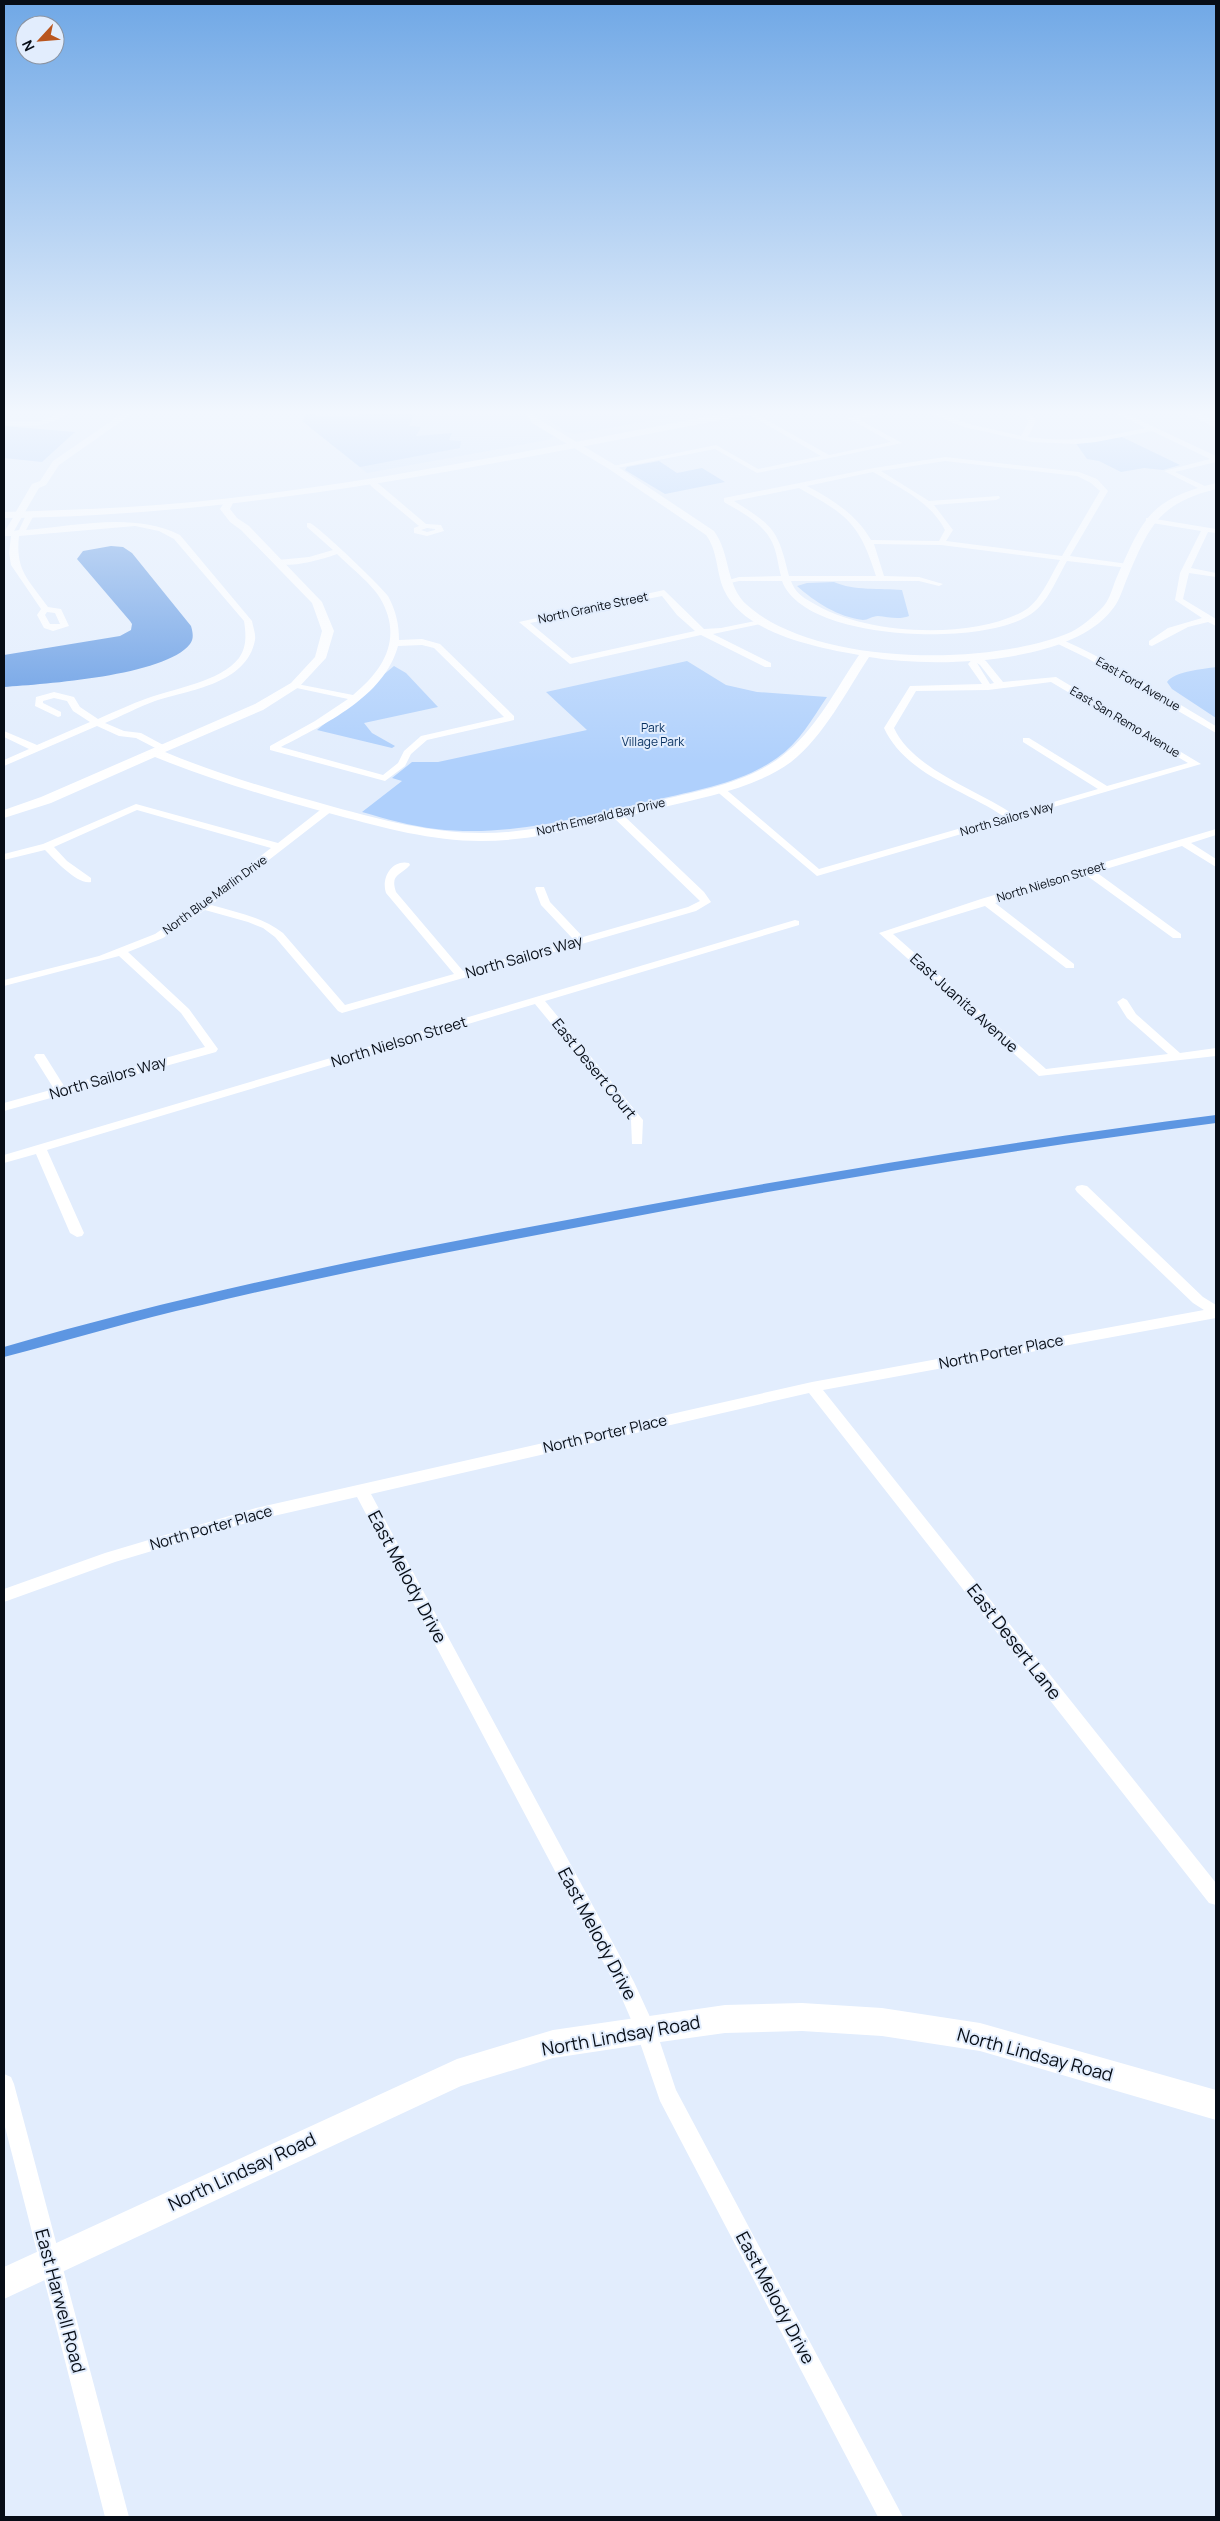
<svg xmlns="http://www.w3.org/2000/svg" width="1220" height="2521" font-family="Manrope,sans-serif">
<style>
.built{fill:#d2e5ff}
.green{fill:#afd0fc}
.water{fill:#5d96e2}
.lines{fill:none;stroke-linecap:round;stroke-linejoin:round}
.canal{fill:#5d96e2;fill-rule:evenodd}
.minor{fill:#fff;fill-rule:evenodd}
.tertiary{fill:#fff;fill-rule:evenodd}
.secondary{fill:#fff;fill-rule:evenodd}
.labels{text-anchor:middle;stroke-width:4;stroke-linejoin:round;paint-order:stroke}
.far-street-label{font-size:12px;fill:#070d16;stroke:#e2edfd}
.far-park-label{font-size:12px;fill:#062f5e;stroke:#e2edfd}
.street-label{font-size:15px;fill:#070d16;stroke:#e2edfd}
.near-street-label{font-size:18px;fill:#070d16;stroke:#e2edfd}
</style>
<rect width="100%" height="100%" fill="#e2edfd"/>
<path class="built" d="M309 411H521L529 420 554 436 548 440 367 473 302 421Z
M536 411H705L575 434 566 432Z"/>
<path class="green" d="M309 411H318L315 416 358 417 362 411H421L415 413 409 426 421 427 416 436 452 433 449 440 461 441 460 448 360 467 302 421Z
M4 426 75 432 42 462 4 458Z
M1122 437 1180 465 1163 470 1144 468 1121 472 1099 461 1087 459 1075 442Z
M659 461 677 473 702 468 725 482 665 494 625 470 627 467Z
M834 582C854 591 880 588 902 590L909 616C899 620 888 617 878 616 872 616 868 620 863 620 838 617 815 602 797 586L807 583Z
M687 661 726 685 757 692 827 697C812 719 799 743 777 758 742 783 697 790 656 800 583 816 511 838 436 829 411 826 386 819 362 812L402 781 392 778 412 762H438L587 730 546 692Z
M394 666 406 673 438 707 364 723 372 733 395 746 392 748 317 730Z
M1216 667V718L1172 689 1167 682C1175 671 1203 669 1216 667Z"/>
<path class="water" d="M111 546 123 547 132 553 191 626C193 633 194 639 190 644 165 676 44 684 4 687V655L120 636 131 630 132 624 130 621 77 559 83 551Z"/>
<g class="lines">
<path class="canal" d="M1216 1115V1123C1002 1151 790 1186 579 1227 453 1251 326 1275 202 1305 135 1320 70 1340 4 1357V1347C189 1293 377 1255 567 1220 782 1179 998 1143 1216 1115Z"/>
<path class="minor" d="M62 411H69C52 428 27 427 4 425V421L37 422 49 418Z
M743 411H751L829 455 891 442 848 418 877 411H891L858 419 902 443 757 473 715 449 612 469 608 467 716 445 758 469 821 456Z
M925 411H934L969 424 1021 436 1029 421 1022 411H1029L1036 421 1028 437C1068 443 1106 437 1146 428L1112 411H1120L1216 456V462L1175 472 1207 487V491H1204L1164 471 1210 459 1152 431 1096 442 1076 444 1032 442 964 427Z
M945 457 1079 472 1097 479 1108 491 1070 556 1128 564 1132 566 1128 568 1067 561C1057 578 1048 603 1031 614 984 647 804 642 782 581H739L726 584 722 582 739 577 781 576C778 565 777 552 772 542 763 523 741 512 724 502V498L874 468ZM945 461 1077 476 1091 483 1100 491 1062 556 946 541 953 530 934 505 996 500 1000 498 999 496 929 501 881 471ZM873 472C900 488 930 501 945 530L939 541 871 540C856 514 833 500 807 486ZM799 488C847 515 859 522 876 576H789C778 530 774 526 734 501ZM874 544 941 545 1060 560C1050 577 1040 603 1022 612 968 640 863 635 811 602 802 597 795 592 791 581H919L939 586 943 584 919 577 884 576Z
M368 480H374L426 524 441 525 444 531 427 536 414 533V528L419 526 371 486ZM427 528 435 529V530L427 532 421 530Z
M16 513 23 515 14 531 19 530 26 515 30 513 34 515 26 530C77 526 133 512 180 535L252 621C253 627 256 634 255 640 247 684 189 690 155 701 138 707 122 716 105 723L124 731 141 733 167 747V751H161L136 738 119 736 97 726 4 766V760L29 749 4 737V731L37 745 90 722 73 711 67 701 54 698 43 701V703L61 712V716L58 717 35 706 36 697 54 692 74 697 80 707 98 719C114 712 131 704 148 698 175 688 220 682 239 658 247 647 246 634 244 621L174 539 159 531 135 526 19 536C15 571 29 580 48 607L61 609 69 626 53 631 44 628 37 615 41 609 11 565 9 553 11 536H4V532ZM47 612 55 613 60 624H50L45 615Z
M1149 518 1216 529V533L1208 532 1191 568 1216 573V577L1189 573 1183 599 1216 619V626L1208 622 1188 627 1152 646 1149 645V641L1168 628 1202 618 1175 600 1180 573 1201 531 1146 522V518Z
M310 523C318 526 382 587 388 596 396 611 399 624 399 640L422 639 440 644 514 716V720L427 740 411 754 405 766 385 781 270 750V746L315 721 348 699 292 687V683L353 695C385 669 403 637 380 598 372 584 349 566 337 554 324 559 285 570 274 562L278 560 309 557 333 550 307 527V523ZM422 645 434 648 504 717 421 736 404 751 398 763 383 775 281 747C325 724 384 697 398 646Z
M664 590 704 629 721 628 765 619V623L713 634 771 663V667H765L701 635 570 664 519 622ZM662 596 677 615 695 631 572 658 530 623Z
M1056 639C1071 637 1194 713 1216 726V733L1087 658 1056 643Z
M976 655 986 661 1003 682 1056 677 1201 764 817 876 714 789 723 787 819 869 1003 816C963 789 906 775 884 728L910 686 982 684 968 664ZM977 663 980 665 994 683 990 684ZM1051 682 1188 763 1107 786 1029 738H1023V742L1098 789 1013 814C975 789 913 769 894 728L916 691 988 690Z
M136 804 278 843 324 807H332V811L211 905C236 912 262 917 283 933L345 1005 454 974 386 893C381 879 391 859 409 863L410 865C400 876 390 874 396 892L463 971 573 939 541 905 535 889 536 887H544L550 902 583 937 688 907 700 901 613 817V813H621L704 892 711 902 696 911 342 1013 338 1011 275 937 263 928 248 922 205 910 163 938 128 952 189 1009 218 1049 216 1052 4 1111V1103L54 1089 34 1057 36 1054H44L64 1086 205 1047 181 1013 119 956 4 986V980L99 956 155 934 199 904 271 848 137 810 54 847 67 861 91 878V882C77 885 54 859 45 850L4 860V854L43 844Z
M1216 829V835L1191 843 1216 859V867L1182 846 1096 872 1181 934V938H1173L1086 875 995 903 1074 964V968H1066L985 906 893 934 1046 1069 1168 1054 1127 1018 1117 1002 1123 998 1127 1000 1136 1014 1180 1053 1216 1048V1056L1039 1076 879 933 981 899Z
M795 920 799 921V925L545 1001 643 1120 642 1144H632L631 1120 535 1004 47 1150 84 1233 82 1236 77 1237 70 1233 36 1154 4 1163V1155Z
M1082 1185 1087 1186 1203 1297 1216 1305V1318L823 1390 1216 1883V1905L1209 1903 809 1393 371 1494 634 1982 656 2030 676 2090 903 2517H878L660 2101 636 2031 620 1994 357 1497 256 1520 115 1562 4 1602V1589L105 1553 256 1508 812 1382 1204 1310 1193 1303 1077 1192 1075 1189 1077 1186Z
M4 2074 11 2077 14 2084 129 2517H105L4 2123Z"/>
<path class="tertiary" d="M126 411H136L59 465 46 485 39 488 22 517H16L14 515 32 484 40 481 53 461Z
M525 411H533L538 419 615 465 714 531C731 554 725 585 747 605 815 666 990 667 1071 632 1081 627 1093 617 1101 609 1109 602 1112 589 1116 579 1143 519 1148 500 1216 483V489C1157 504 1149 527 1126 581 1122 591 1119 602 1111 611 1068 665 932 668 869 657 846 692 824 736 791 762 754 789 703 797 660 808 601 822 542 841 481 841 432 841 384 828 336 815 275 799 214 781 155 757L51 803 4 818V810L41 797 255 704 291 683 315 657 322 631 312 603 241 530 230 522 220 509 225 501 228 500 233 503 230 509 237 518 249 526 322 602 334 631 326 658 299 687 263 710 165 752C220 775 277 791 334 807 382 820 431 833 482 833 541 833 598 815 656 801 698 791 747 783 782 756 815 731 836 689 859 655 817 648 743 633 724 590 716 572 718 551 706 535L609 469 532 423Z"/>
<path class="secondary" d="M736 411H757L752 414C504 461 257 516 4 518V512C67 510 130 508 193 502 376 484 556 445 736 411Z
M1181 411H1194L1216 421V428Z
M802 2003 882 2008 980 2023 1216 2090V2120L980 2051 882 2036 802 2031 725 2033 646 2044 553 2058 461 2086 4 2299V2267L457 2059 553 2030 725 2005Z"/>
</g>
<linearGradient id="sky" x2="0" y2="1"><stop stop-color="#70a8e6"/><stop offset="0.54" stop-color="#f2f7fe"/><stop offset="1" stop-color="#f2f7fe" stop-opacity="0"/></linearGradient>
<rect width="1220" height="764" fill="url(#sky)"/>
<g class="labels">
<g class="far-street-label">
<text transform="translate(593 608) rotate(-12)" y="4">North Granite Street</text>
<text transform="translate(1138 684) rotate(30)" y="4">East Ford Avenue</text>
<text transform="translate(1125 722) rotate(31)" y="4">East San Remo Avenue</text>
<text transform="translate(601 817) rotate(-13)" y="4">North Emerald Bay Drive</text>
<text transform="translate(1007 819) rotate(-16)" y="4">North Sailors Way</text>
<text transform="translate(1051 882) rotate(-17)" y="4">North Nielson Street</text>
<text transform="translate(215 895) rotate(-36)" y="4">North Blue Marlin Drive</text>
</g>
<g class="far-park-label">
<text x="653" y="732">Park<tspan x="653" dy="14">Village Park</tspan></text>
</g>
<g class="street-label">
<text transform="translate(524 957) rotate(-16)" y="5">North Sailors Way</text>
<text transform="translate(964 1003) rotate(42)" y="5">East Juanita Avenue</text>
<text transform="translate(399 1042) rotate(-17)" y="5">North Nielson Street</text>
<text transform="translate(594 1069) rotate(51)" y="5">East Desert Court</text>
<text transform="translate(108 1078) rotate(-16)" y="5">North Sailors Way</text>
<text transform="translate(1001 1352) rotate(-11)" y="5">North Porter Place</text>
<text transform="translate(605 1434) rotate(-13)" y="5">North Porter Place</text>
<text transform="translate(211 1528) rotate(-16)" y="5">North Porter Place</text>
</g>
<g class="near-street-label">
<text transform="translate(407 1577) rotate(62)" y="6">East Melody Drive</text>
<text transform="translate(1014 1642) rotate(52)" y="6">East Desert Lane</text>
<text transform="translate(597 1934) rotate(62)" y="6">East Melody Drive</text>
<text transform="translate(621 2036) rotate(-10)" y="6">North Lindsay Road</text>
<text transform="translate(1035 2055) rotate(15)" y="6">North Lindsay Road</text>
<text transform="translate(242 2172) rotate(-25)" y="6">North Lindsay Road</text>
<text transform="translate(775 2298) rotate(62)" y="6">East Melody Drive</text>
<text transform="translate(60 2301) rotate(75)" y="6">East Harwell Road</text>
</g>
</g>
<rect width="1220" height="2521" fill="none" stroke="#070d16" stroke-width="10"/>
<g transform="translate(40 40) rotate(244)"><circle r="24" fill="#e2edfd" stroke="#8a93a1"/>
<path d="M0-4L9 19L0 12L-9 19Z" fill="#b9561f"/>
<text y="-8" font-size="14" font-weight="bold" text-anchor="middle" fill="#070d16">N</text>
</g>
</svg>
